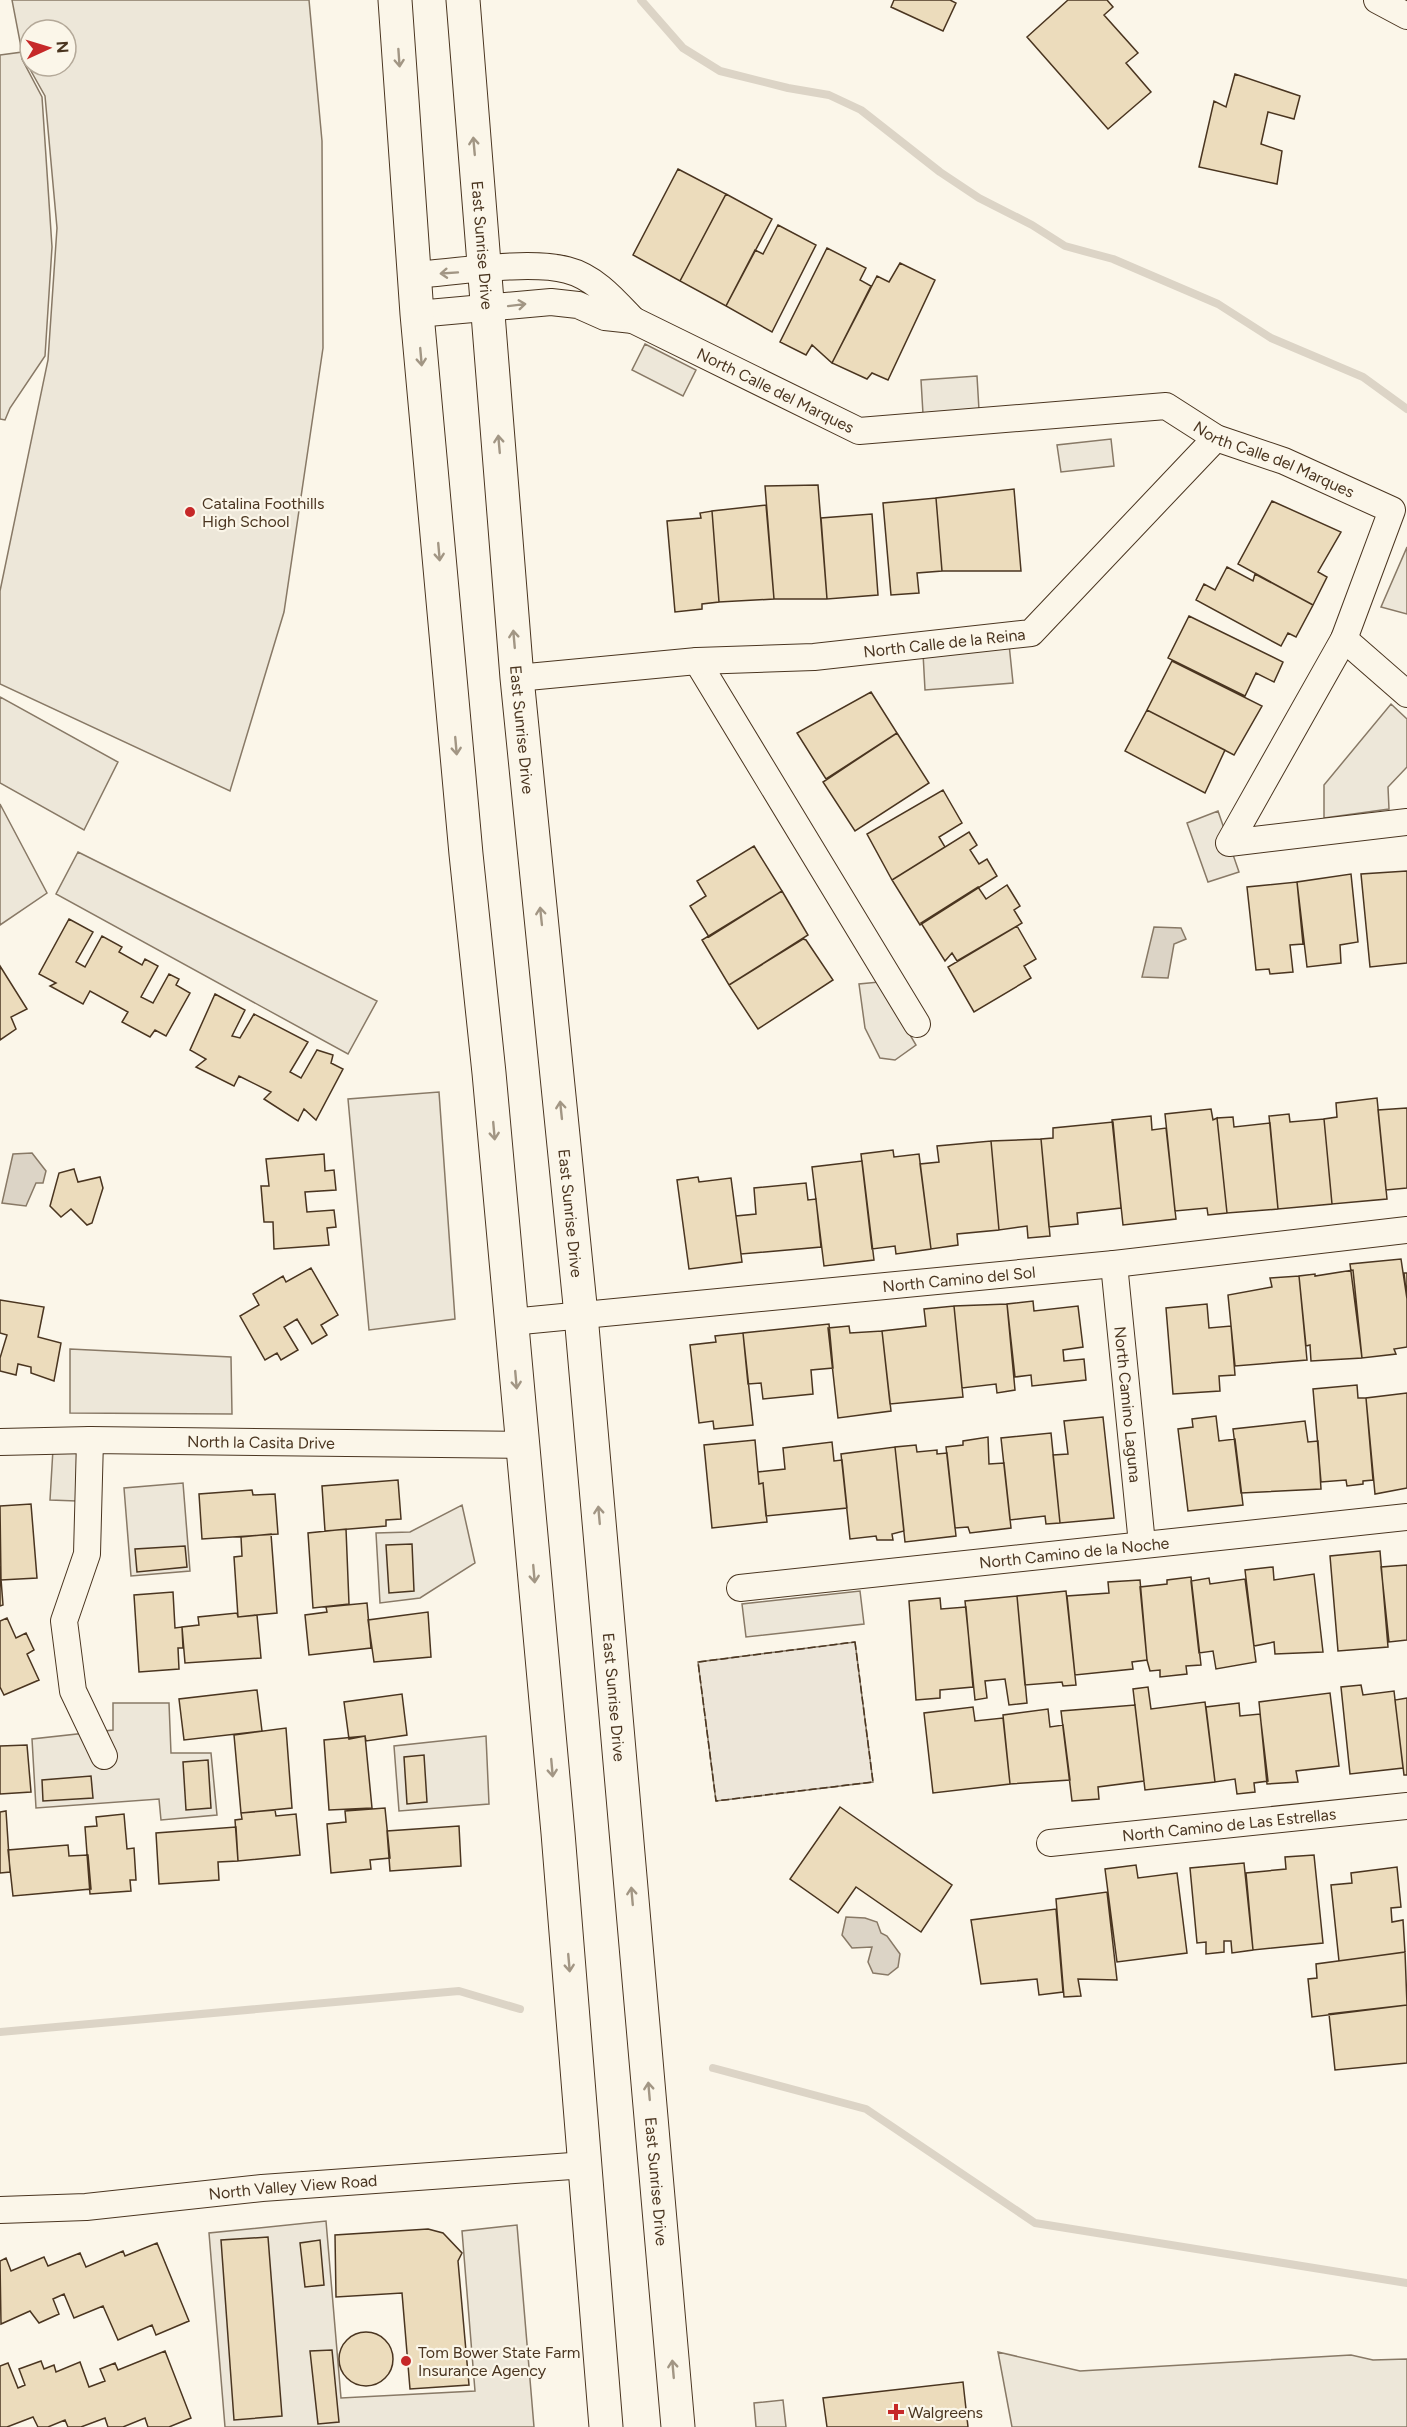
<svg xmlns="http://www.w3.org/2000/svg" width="1407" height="2427" font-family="Figtree,sans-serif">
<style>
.green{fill:#ede6d9;stroke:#887966;stroke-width:1.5}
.parking{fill:#ede7d9;stroke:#887966;stroke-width:1.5;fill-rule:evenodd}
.water{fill:#dcd4c6;stroke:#887966;stroke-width:1.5}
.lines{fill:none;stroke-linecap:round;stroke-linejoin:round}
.stream{stroke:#dcd4c6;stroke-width:8}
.building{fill:#ecdcbc;stroke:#4a3520;stroke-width:1.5}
.minor-casing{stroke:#4a3520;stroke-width:28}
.primary-casing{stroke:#4a3520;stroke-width:35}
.minor{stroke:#fbf6e9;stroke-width:26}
.primary{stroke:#fbf6e9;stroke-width:33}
.fence{stroke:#4a3520;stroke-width:1.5;stroke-dasharray:8 3;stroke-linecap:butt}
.oneway{stroke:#a29684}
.poi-dot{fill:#c62828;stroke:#fbf6e9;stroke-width:2}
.labels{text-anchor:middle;stroke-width:4.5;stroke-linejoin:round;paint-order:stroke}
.street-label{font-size:16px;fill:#4a3520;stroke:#fbf6e9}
.poi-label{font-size:16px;fill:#4a3520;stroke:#fbf6e9;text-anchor:start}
</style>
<rect width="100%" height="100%" fill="#fbf6e9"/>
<path class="green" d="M855 1642 873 1782 716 1801 698 1662Z"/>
<path class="parking" d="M12 0H309L322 141 323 348 284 612 230 791 0 684V591L48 360 57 228 45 96 22 55V59L42 97 52 247 45 356 10 408 5 420 0 419V55L22 52ZM30 30H66V66H30Z
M645 344 696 370 683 396 632 370Z
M977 376 979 410 923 414 921 380Z
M1111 439 1114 466 1061 472 1057 445Z
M1407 547V614L1381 607Z
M1009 644 1013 683 925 690 923 653Z
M0 697 118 762 84 830 0 783Z
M1391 704 1407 719V767L1388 787 1389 809 1324 818V785Z
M0 804 47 893 0 925Z
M1218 811 1239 872 1208 882 1187 823Z
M78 852 377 1001 348 1054 56 894Z
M879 982 916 1045 895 1060 880 1058 865 1028 859 984Z
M439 1092 455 1319 369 1330 348 1099Z
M70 1349 231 1357 232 1414 70 1413Z
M53 1449 81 1451 77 1501 50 1500Z
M183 1483 190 1571 131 1576 124 1488Z
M462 1505 475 1563 420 1598 380 1603 376 1533 410 1532Z
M860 1591 864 1624 746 1637 742 1604Z
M113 1703H169L171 1753H211L217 1815 161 1820 159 1799 36 1808 32 1739 113 1730Z
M486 1736 489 1804 399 1811 394 1746Z
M326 2221 341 2398 475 2391 462 2231 517 2225 534 2427H225L209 2233Z
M998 2352 1080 2371 1351 2355 1373 2360 1407 2359V2427H1012Z
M783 2400 786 2427H756L754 2403Z"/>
<path class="water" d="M1154 927 1181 928 1186 939 1174 944 1168 978 1142 977Z
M32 1153 46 1171 43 1183H36L26 1206 2 1203 13 1154Z
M846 1917 865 1918 877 1922 881 1933 887 1936 900 1954 898 1967 888 1975 873 1973 868 1962 872 1947 852 1948 842 1935Z"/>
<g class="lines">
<path class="stream" d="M641 0 683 48 720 71 788 88 829 95 861 110 940 172 979 198 1032 225 1065 246 1113 259 1218 304 1271 338 1363 377 1407 409
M0 2032 459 1991 520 2009
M713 2068 866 2109 1035 2223 1407 2283"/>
</g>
<path class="building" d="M894 0H950L956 3 943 31 891 7Z
M1068 0H1107L1113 7 1104 15 1138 53 1126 63 1151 92 1108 129 1027 37Z
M1235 74 1300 96 1294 119 1268 112 1261 144 1282 151 1277 184 1199 167 1214 101 1226 107Z
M678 169 726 194 680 281 633 255Z
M726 194 772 219 726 306 680 281Z
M778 225 816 245 772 332 726 306 755 250 763 254Z
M827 248 866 268 860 280 871 286 832 363 812 345 806 355 780 342Z
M900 263 935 280 888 380 872 373 867 379 832 363 877 276 889 282Z
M818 485 827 599H774L765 486Z
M1014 489 1021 571H942L936 498Z
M936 498 942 571 917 573 919 593 891 595 883 503Z
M1272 501 1341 532 1318 572 1327 577 1313 605 1238 564Z
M766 505 774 599 719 602 712 511Z
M712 511 719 602 702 604V609L675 612 667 521 701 518 700 513Z
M872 514 878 595 827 599 821 518Z
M1227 567 1253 581 1255 574 1313 605 1296 637 1288 633 1281 646 1196 600 1204 584 1215 590Z
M1189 616 1283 662 1274 682 1256 673 1245 696 1168 658Z
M1172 661 1262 706 1234 755 1147 710Z
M871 692 897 733 826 779 797 733Z
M1147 710 1225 750 1205 793 1125 751Z
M897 733 929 783 855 831 823 782Z
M943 790 962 823 939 837 945 847 892 880 867 834Z
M969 832 977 845 970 850 979 864 987 859 997 876 920 925 892 880Z
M754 846 782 891 709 937 690 906 706 896 697 881Z
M1407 871V963L1370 967 1361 874Z
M1351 874 1358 942 1340 945 1341 963 1307 967 1297 882Z
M1297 882 1303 944 1290 945 1293 972 1270 974 1269 969 1256 970 1247 887Z
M1007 885 1020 906 1014 910 1022 923 957 961 952 953 945 961 921 923 978 887 986 899Z
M782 891 808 935 729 985 702 940Z
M69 919 93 932 76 962 85 967 102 936 122 947 119 952 142 965 145 959 158 966 141 997 153 1003 169 974 179 979 176 985 190 993 166 1036 155 1030 150 1037 122 1022 128 1012 90 991 83 1004 50 986 56 983 39 974Z
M1017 926 1036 959 1024 966 1031 978 974 1012 948 967Z
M803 939 806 940 833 980 758 1029 729 985Z
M0 966 27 1009 11 1017 16 1029 0 1040Z
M215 994 245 1010 232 1036 240 1038 254 1014 308 1042 290 1072 301 1078 317 1050 333 1055 331 1063 343 1069 316 1120 304 1109 298 1121 264 1099 271 1092 239 1076 234 1086 196 1067 206 1059 190 1050Z
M1377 1098 1387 1199 1332 1204 1324 1119 1337 1117 1336 1103Z
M1407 1108V1188L1386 1190 1378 1110Z
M1211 1109 1213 1120 1217 1118 1227 1213 1208 1215 1207 1208 1175 1211 1165 1114Z
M1289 1114 1290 1122 1324 1119 1332 1204 1278 1209 1269 1116Z
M1151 1116 1152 1130 1166 1128 1176 1219 1123 1225 1112 1120Z
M1233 1117 1234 1127 1270 1123 1278 1209 1227 1213 1217 1118Z
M1113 1122 1121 1208 1077 1213 1078 1224 1049 1227 1041 1139 1053 1138V1128Z
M1041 1139 1050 1236 1028 1238 1027 1226 999 1230 991 1141Z
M991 1141 999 1230 957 1234 958 1245 931 1249 920 1164 939 1162 937 1146Z
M893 1150 894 1157 919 1154 931 1249 896 1254 895 1246 872 1249 861 1154Z
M324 1154 325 1171 334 1170 336 1190 305 1192 307 1212 334 1210 336 1227 327 1228 329 1245 274 1249 273 1222H264L261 1186H269L266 1159Z
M862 1161 874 1260 824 1266 812 1167Z
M74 1169 78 1182 100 1177 103 1188 92 1223 87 1225 71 1209 61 1217 50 1206 59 1173Z
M698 1177 699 1182 731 1178 742 1262 689 1269 677 1180Z
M806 1183 808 1200 816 1199 821 1247 741 1254 736 1216 756 1214 754 1188Z
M1401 1259 1407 1299V1347L1394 1349 1396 1354 1362 1358 1350 1264Z
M311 1268 338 1315 321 1325 327 1335 312 1344 297 1319 284 1327 298 1350 281 1360 277 1353 265 1360 240 1316 259 1305 253 1294 283 1276 286 1282Z
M1353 1270 1362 1358 1311 1361 1310 1345 1306 1346 1299 1276 1315 1274V1276Z
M1404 1273H1407V1299Z
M1299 1276 1307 1360 1235 1366 1228 1295 1272 1287 1270 1278Z
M0 1300 44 1307 38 1337 61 1343 54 1381 31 1373V1367L18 1364 16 1375 0 1371V1358L7 1335 0 1333Z
M1033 1301 1034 1311 1078 1306 1083 1347 1063 1350 1064 1361 1084 1359 1086 1380 1032 1386 1031 1375 1015 1377 1007 1304Z
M1007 1304 1015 1390 997 1393 996 1384 962 1388 954 1306Z
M1207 1304 1209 1328 1231 1326 1235 1375 1219 1376 1220 1391 1173 1394 1166 1308Z
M954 1306 963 1397 890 1404 882 1331 926 1326 924 1309Z
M829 1324 833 1368 811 1370 813 1394 763 1399 761 1383 748 1384 743 1333Z
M849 1326 850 1333 882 1331 891 1411 838 1418 828 1328Z
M743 1333 753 1425 714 1429 713 1421 699 1423 690 1345 716 1342 715 1336Z
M1357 1385 1358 1398H1366L1373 1480 1363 1481V1484L1347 1486 1346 1480 1321 1482 1313 1389Z
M1407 1393V1488L1375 1494 1366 1398Z
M1216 1416 1219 1441 1235 1439 1243 1505 1188 1511 1178 1429 1193 1427 1192 1419Z
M1103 1417 1114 1518 1060 1523 1053 1455 1068 1454 1064 1421Z
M1305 1421 1308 1442 1318 1441 1321 1489 1241 1493 1233 1429Z
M1051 1433 1060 1523 1046 1524 1045 1516 1010 1520 1001 1438Z
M988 1437 989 1464 1004 1463 1011 1528 970 1533 968 1527 955 1528 946 1447 963 1445V1441Z
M755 1440 759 1484 763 1483 767 1522 712 1528 704 1445Z
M832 1442 834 1461 842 1460 847 1508 766 1516 763 1483 759 1484 758 1472 785 1469 783 1448Z
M916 1445 917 1452 937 1450V1454L947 1453 956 1536 905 1542 895 1447Z
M895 1447 904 1531 892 1534 893 1540H877L876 1536 850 1539 841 1454Z
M398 1480 401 1519 386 1520V1526L325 1531 322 1486Z
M252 1490 253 1495 275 1494 278 1534 202 1539 199 1494Z
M31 1504 37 1578 1 1580 0 1506Z
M346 1529 349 1604 313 1608 308 1533Z
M271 1534 277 1613 238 1617 234 1557 242 1556 241 1537Z
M412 1544 414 1591 389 1593 386 1545Z
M185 1546 187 1567 137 1572 135 1549Z
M1380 1551 1388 1647 1338 1651 1330 1556Z
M1407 1565V1640L1389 1642 1381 1567Z
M0 1566 3 1605 0 1606Z
M1273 1567 1274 1580 1314 1574 1323 1652 1275 1654 1274 1642 1254 1646 1245 1570Z
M1191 1577 1201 1665 1186 1666 1187 1674 1160 1677V1670L1150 1671 1147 1660 1140 1587 1167 1584V1580Z
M1209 1578 1210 1584 1245 1579 1256 1662 1216 1669 1213 1651 1199 1653 1191 1581Z
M1140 1580 1147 1660 1132 1662 1133 1669 1075 1675 1067 1596 1109 1593 1108 1582Z
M1066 1591 1076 1685 1063 1686 1062 1682 1025 1685 1017 1596Z
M173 1592 175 1628 182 1627 183 1648H178L179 1669 139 1672 134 1595Z
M1017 1596 1027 1703 1009 1705 1005 1679 985 1681 987 1698 975 1700 965 1601Z
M940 1598 941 1609 966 1607 973 1687 940 1690V1698L916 1700 909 1601Z
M367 1603 371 1648 309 1655 305 1615 327 1612 326 1607Z
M428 1612 431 1657 374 1662 368 1620Z
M237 1613 238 1617 257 1615 261 1658 185 1663 182 1627 199 1625 198 1617Z
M7 1618 16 1638 26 1633 34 1650 27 1654 39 1680 4 1695 0 1687V1621Z
M1361 1685 1363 1695 1394 1691 1403 1768 1350 1774 1341 1687Z
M1148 1687 1151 1709 1205 1702 1215 1782 1145 1790 1133 1689Z
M257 1690 262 1731 184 1740 179 1699Z
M1330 1693 1339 1766 1296 1771 1298 1782 1267 1784 1259 1702Z
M402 1694 407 1735 366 1741 365 1736 349 1739 344 1702Z
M1407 1698V1775H1404L1395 1700Z
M1239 1703 1240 1716 1260 1714 1268 1781 1254 1783 1255 1792 1237 1794 1235 1779 1215 1782 1206 1707Z
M1135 1705 1144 1781 1098 1787 1099 1799 1072 1801 1061 1711Z
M973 1707 975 1721 1003 1718 1010 1784 933 1793 924 1713Z
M1048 1709 1050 1727 1063 1725 1070 1780 1010 1784 1003 1715Z
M286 1728 292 1808 241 1813 234 1735Z
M365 1736 372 1808 329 1810 324 1740Z
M27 1745 31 1792 0 1794V1746Z
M424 1755 427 1802 407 1804 404 1757Z
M208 1760 211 1808 186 1810 183 1762Z
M91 1776 93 1798 43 1801 42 1780Z
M840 1807 952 1885 921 1932 856 1887 838 1913 790 1879Z
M385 1808 390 1858 370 1860 371 1869 331 1873 327 1824 346 1822 345 1811Z
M275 1810 276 1816 296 1814 300 1855 238 1861 235 1820 242 1819 241 1813Z
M6 1811 10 1872 0 1873V1812Z
M124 1814 127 1849 134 1848 136 1880H130L131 1891 90 1894 85 1827 97 1826 96 1817Z
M459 1826 461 1866 390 1871 387 1831Z
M236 1827 238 1861 218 1862 219 1880 159 1884 156 1833Z
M68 1845 69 1856 88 1855 91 1889 13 1896 8 1850Z
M1314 1855 1323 1943 1253 1950 1246 1873 1286 1869 1285 1857Z
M1244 1863 1253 1950 1232 1953 1231 1941H1224V1952L1206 1954V1942L1197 1943 1190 1868Z
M1136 1865 1138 1878 1177 1873 1187 1953 1117 1962 1105 1869Z
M1397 1867 1401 1907 1391 1908 1392 1922 1403 1920 1405 1952 1339 1961 1331 1885 1352 1883 1351 1873Z
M1107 1892 1117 1980 1078 1979 1081 1996 1064 1997 1056 1899Z
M1056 1909 1063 1992 1039 1995 1037 1979 981 1984 971 1920Z
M1405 1952 1407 2005 1312 2017 1308 1979 1317 1978 1316 1964Z
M1407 2005V2063L1335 2070 1329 2014Z
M428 2229 443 2233 462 2253 458 2261 469 2385 410 2389 402 2293 336 2297 335 2235Z
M268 2237 282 2416 234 2420 221 2240Z
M320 2240 324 2285 305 2287 300 2243Z
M157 2243 189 2321 156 2335 152 2325 118 2340 103 2306 74 2318 64 2294 53 2299 59 2314 39 2323 30 2311 1 2324 0 2261 6 2258 11 2271 44 2257 48 2266 80 2253 86 2267 123 2251 125 2256Z
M339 2359a27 27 0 1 1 54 0a27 27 0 1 1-54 0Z
M332 2350 339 2422 318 2424 310 2351Z
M165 2351 191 2418 169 2427H148L145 2418 123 2427H108L105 2418 81 2427H68L65 2420 48 2427H38L33 2417 7 2427H0V2366L8 2363 18 2388 25 2385 19 2369 41 2361 44 2369 54 2365 56 2372 80 2362 89 2387 105 2381 100 2369 115 2363 118 2370Z
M963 2382 968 2427H827L823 2398Z"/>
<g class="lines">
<g class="minor-casing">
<g id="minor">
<path d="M1377 0 1407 16"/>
<path d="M414 275C455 272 529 260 567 270 595 277 615 301 633 320L605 317 578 305 551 302 417 314"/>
<path id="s1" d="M633 320 859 431 1166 406 1216 438 1284 461 1392 510 1344 639 1229 843 1407 822"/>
<path d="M1344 639 1407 694"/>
<path d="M697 661 917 1024"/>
<path id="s2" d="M517 678 697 661 814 657 1031 633 1216 438"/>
<path id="s3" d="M1114 1264 1142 1544"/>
<path id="s4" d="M511 1322 1114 1264 1407 1230"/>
<path d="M90 1440 87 1554 64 1621 73 1691 104 1756"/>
<path id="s5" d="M0 1442 90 1440 522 1445"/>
<path id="s6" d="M740 1588 1407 1517"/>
<path id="s7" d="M1050 1843 1407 1806"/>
<path id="s8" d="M0 2210 86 2207 262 2188 586 2165"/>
</g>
</g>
<g class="primary-casing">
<g id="primary">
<path d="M395 0 417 314 466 854 489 1073 558 1833 606 2427"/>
<path id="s9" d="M463 0 517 678 581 1315 678 2427"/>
</g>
</g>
<use href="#minor" class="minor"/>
<use href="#primary" class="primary"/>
<path class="fence" d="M855 1642 873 1782 716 1801 698 1662Z"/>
</g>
<defs><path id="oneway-shaft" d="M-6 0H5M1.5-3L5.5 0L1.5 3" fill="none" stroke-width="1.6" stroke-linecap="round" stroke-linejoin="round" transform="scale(1.5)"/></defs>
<g class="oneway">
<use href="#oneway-shaft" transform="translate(399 58) rotate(86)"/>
<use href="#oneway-shaft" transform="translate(474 146) rotate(-95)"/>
<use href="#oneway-shaft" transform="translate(449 273) rotate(176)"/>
<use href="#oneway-shaft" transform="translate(517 305) rotate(-7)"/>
<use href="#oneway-shaft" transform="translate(421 357) rotate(85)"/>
<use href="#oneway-shaft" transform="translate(499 444) rotate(-95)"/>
<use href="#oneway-shaft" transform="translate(439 552) rotate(85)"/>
<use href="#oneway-shaft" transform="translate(514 639) rotate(-95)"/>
<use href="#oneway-shaft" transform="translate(456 746) rotate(85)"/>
<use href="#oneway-shaft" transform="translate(541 916) rotate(-96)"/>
<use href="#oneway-shaft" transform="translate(561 1110) rotate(-96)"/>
<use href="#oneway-shaft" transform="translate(494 1131) rotate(85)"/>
<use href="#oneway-shaft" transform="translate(516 1380) rotate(85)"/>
<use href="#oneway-shaft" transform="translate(599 1515) rotate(-95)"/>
<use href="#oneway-shaft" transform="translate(534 1574) rotate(85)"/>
<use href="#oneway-shaft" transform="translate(552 1768) rotate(85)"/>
<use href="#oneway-shaft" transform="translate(632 1896) rotate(-95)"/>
<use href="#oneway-shaft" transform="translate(569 1963) rotate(85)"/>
<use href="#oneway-shaft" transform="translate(649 2091) rotate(-95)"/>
<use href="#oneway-shaft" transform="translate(673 2369) rotate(-95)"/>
</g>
<g class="poi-dot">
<circle cx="190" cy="512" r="6"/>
<circle cx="406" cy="2361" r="6"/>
<path d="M893 2403h6v6h6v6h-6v6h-6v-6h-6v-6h6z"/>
</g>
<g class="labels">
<g class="street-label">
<text dy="6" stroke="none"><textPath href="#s9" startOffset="246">East Sunrise Drive</textPath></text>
<text dy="6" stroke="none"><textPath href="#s1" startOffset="159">North Calle del Marques</textPath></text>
<text dy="6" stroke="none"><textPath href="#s1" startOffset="681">North Calle del Marques</textPath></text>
<text dy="6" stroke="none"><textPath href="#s2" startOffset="429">North Calle de la Reina</textPath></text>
<text dy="6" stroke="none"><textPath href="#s9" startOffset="732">East Sunrise Drive</textPath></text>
<text dy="6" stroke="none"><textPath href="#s9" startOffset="1218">East Sunrise Drive</textPath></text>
<text dy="6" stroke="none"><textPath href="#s4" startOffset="450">North Camino del Sol</textPath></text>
<text dy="6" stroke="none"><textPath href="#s3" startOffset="141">North Camino Laguna</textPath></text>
<text dy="6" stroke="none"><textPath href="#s5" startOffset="261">North la Casita Drive</textPath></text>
<text dy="6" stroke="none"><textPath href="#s6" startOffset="336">North Camino de la Noche</textPath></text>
<text dy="6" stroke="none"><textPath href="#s9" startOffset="1704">East Sunrise Drive</textPath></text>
<text dy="6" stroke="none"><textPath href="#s7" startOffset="180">North Camino de Las Estrellas</textPath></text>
<text dy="6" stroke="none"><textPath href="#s9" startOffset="2190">East Sunrise Drive</textPath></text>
<text dy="6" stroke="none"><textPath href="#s8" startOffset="294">North Valley View Road</textPath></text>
</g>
<g class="poi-label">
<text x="202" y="509">Catalina Foothills<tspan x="202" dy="18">High School</tspan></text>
<text x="418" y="2358">Tom Bower State Farm<tspan x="418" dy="18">Insurance Agency</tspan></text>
<text x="908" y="2418">Walgreens</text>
</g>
</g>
<g transform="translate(48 48) rotate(86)"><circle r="28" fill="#fbf6e9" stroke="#b4a999" stroke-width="1.5"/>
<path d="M0-4.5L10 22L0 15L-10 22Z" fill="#c62828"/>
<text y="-9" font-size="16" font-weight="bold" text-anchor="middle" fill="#4a3520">N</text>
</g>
</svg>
